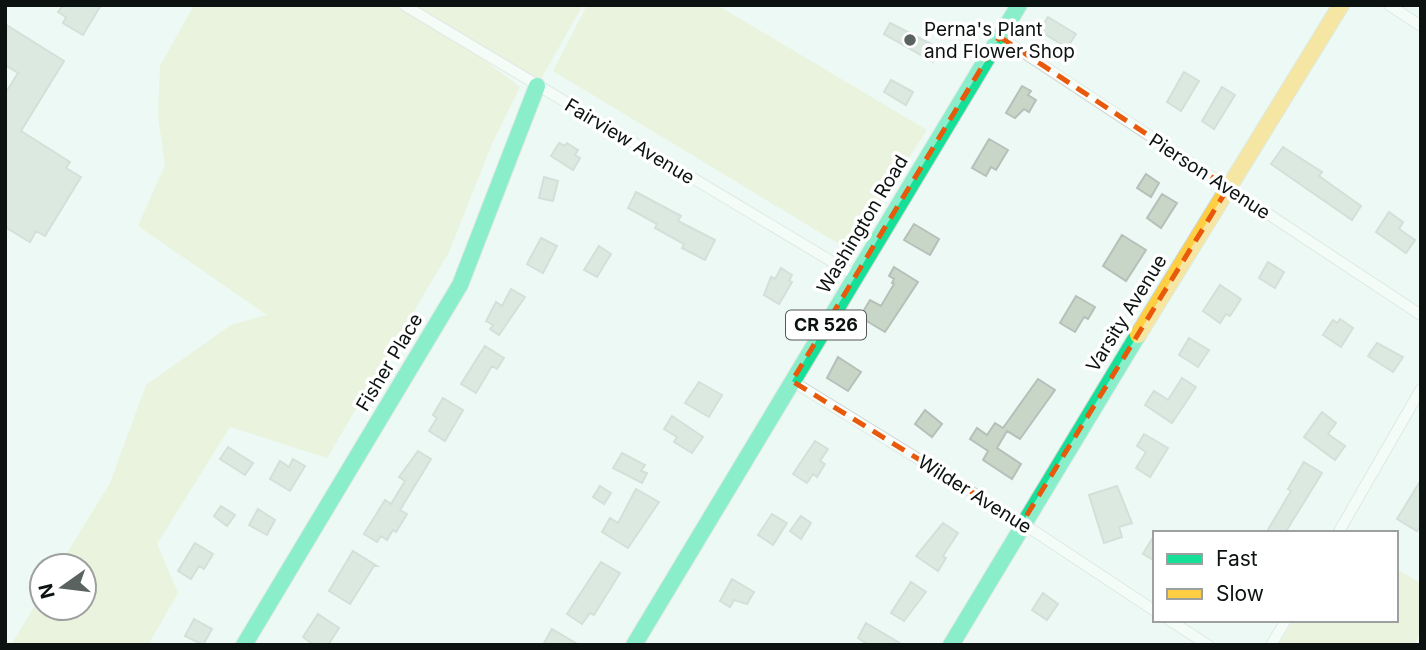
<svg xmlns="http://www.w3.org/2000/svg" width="1426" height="650" font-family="Inter,sans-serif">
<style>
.green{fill:#e7ebc2}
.building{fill:#c7d6c7;stroke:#b7bfba;stroke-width:2}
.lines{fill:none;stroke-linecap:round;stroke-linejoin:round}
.street-casing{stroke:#ccd5d1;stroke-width:12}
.fast-casing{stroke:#ccd5d1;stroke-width:18}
.slow-casing{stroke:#ccd5d1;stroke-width:18}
.street{stroke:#fcfefd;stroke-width:10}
.fast{stroke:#16e098;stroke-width:16}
.slow{stroke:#ffcf43;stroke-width:16}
.marked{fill:none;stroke:#e8590c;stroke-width:5;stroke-dasharray:14 9;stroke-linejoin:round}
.poi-dot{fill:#5a6360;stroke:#fff;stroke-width:2.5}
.labels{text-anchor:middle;stroke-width:7;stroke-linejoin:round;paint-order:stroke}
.shield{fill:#fff;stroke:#545958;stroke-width:2}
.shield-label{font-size:18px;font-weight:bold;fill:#0b1210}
.poi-label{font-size:19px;fill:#0b1210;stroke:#fff;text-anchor:start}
.street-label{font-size:19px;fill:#0b1210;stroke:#fff}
</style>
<rect width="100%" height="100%" fill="#edf9f4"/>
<path class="green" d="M194 5H583L537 86 447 32 520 87 492 144 449 252 327 458 230 427 157 544 178 593 148 645H11L42 594V608H84V566H59L110 483 146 385 231 325 267 315 138 226 165 165 158 116 160 66Z
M587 5H717L927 130 849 250 553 71Z
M1396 569 1421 583V633L1414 645H1279L1293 620H1396Z"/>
<path class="building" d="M63 5H101L83 35 63 23 66 17 58 12Z
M1048 17 1076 34 1067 48 1040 31Z
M890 23 941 49 933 62 884 34Z
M5 24 64 61 21 131 70 162 66 168 81 177 45 236 36 231 30 242 5 227V94L18 73 5 65Z
M1184 72 1199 81 1181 111 1167 102Z
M891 80 913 92 906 105 884 92Z
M1022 86 1031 91 1028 95 1036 100 1029 112 1024 109 1015 118 1006 113Z
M1222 87 1235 95 1214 129 1202 121Z
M989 139 1008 150 996 170 991 167 986 176 972 168Z
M559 143 565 146 567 143 578 150 575 155 580 158 573 170 551 156Z
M1283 147 1322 172 1319 176 1361 206 1352 220 1271 164Z
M1146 174 1159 183 1151 197 1137 188Z
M544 177 558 181 553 201 539 198Z
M636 192 681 216 678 221 715 240 705 260 682 248 684 244 655 228 657 224 628 208Z
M1162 194 1177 203 1161 228 1147 218Z
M1389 212 1403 222 1399 229 1415 240 1406 253 1376 232Z
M914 224 939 239 930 255 904 240Z
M1122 235 1146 250 1126 281 1103 266Z
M541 238 557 246 543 273 527 264Z
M599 246 611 254 597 277 584 270Z
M1268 262 1284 272 1275 288 1259 278Z
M894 267 918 282 885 332 860 317 870 300 881 306 894 284 892 283 894 279 889 276Z
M781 268 792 275 789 281 792 282 779 304 764 295 771 277 775 279Z
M1220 285 1241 299 1230 316 1226 314 1220 323 1203 311Z
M511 289 525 297 499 335 490 329 493 325 486 321 496 302 502 306Z
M1076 296 1095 307 1088 319 1084 317 1075 332 1060 323Z
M1340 319 1353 328 1341 347 1323 335 1333 320 1337 323Z
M1189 338 1209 350 1198 367 1179 355Z
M1377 343 1403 357 1393 372 1368 356Z
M485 346 504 358 497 369 492 366 476 393 461 384Z
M838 357 861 372 848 391 827 378Z
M1182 378 1196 387 1172 423 1145 405 1154 391 1168 400Z
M1038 379 1055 390 1020 439 1007 431 997 448 1021 464 1012 479 983 460 988 451 970 439 977 428 987 435 995 423 1003 428Z
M699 382 722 395 709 417 685 403Z
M443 398 463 410 445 441 429 431 437 418 433 415Z
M925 410 942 424 932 437 915 424Z
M1322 412 1336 423 1328 434 1345 446 1335 460 1304 437Z
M672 416 703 437 692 453 674 442 677 437 664 429Z
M1144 434 1168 448 1150 477 1136 468 1146 452 1137 446Z
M815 441 828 449 820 461 825 464 817 477 813 474 807 483 793 474Z
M228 447 253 463 245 475 220 459Z
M418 451 431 459 400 510 407 514 396 532 393 530 387 540 381 536 377 542 364 534 385 500 391 504 405 481 399 477Z
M622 453 645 465 641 471 647 473 642 483 613 468Z
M293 459 305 466 290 491 270 479 280 461 289 467Z
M1304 462 1322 473 1285 533H1266L1291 491 1288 489Z
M1421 480V524L1417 531 1397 519Z
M600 486 611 493 604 504 593 497Z
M1117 486 1132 523 1119 527 1122 537 1104 543 1089 495Z
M636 489 659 502 628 548 602 532 610 518 618 523Z
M221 506 235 515 227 526 214 516Z
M258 509 275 520 267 535 249 525Z
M772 514 787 523 773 545 758 535Z
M801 516 811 523 801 539 790 531Z
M943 523 958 533 943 556 946 558 938 571 916 556Z
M1155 534V561L1143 554Z
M195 543 213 554 204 569 199 566 191 579 178 571Z
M353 551 377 566H374L350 604 329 591Z
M601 562 620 573 594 615 590 613 582 624 567 614Z
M732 579 754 592 747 604 734 600 730 607 720 601Z
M911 582 926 592 904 621 891 613Z
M1043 593 1058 604 1047 620 1032 610Z
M318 614 339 628 328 645H314L303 637Z
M194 619 212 629 203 645 185 636Z
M866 623 903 645H869L858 638Z
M552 629 579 645H543Z"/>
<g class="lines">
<g class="street-casing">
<path id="street" d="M404 5 856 276
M1389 5 1421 26
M1000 37 1421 315
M792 381 1022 523 1155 611
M1338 533 1421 389
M1169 620 1208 645
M1271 645 1286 620"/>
</g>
<g class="fast-casing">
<path id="fast" d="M244 645 460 285 537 86
M634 645 1019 5
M951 645 1138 335"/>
</g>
<g class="slow-casing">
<path id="slow" d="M1138 335 1341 5"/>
</g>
<use href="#street" class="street"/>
<use href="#fast" class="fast"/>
<use href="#slow" class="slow"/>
</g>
<path d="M0 0H1426V650H0ZM1000 37 1228 188 1022 523 792 381Z" fill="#edf9f4" fill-opacity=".55" fill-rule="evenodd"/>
<path class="marked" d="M1000 37 1228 188 1022 523 792 381Z"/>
<circle class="poi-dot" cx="910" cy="40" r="7"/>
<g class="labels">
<rect class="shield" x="786" y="310.5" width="80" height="29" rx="5"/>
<g class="shield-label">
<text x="826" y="331">CR 526</text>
</g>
<g class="poi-label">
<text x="924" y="36">Perna's Plant<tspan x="924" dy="22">and Flower Shop</tspan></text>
</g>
<g class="street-label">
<text transform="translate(630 141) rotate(31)" y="7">Fairview Avenue</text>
<text transform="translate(1210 176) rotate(33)" y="7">Pierson Avenue</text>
<text transform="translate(862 224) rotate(-59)" y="7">Washington Road</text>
<text transform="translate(1126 313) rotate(-58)" y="7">Varsity Avenue</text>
<text transform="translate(389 362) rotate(-59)" y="7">Fisher Place</text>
<text transform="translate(975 494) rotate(32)" y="7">Wilder Avenue</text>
</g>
</g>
<rect width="1426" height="650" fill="none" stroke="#0b1210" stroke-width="14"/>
<rect x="1153" y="531" width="245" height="91" fill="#ffffff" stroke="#9da09f" stroke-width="2"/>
<rect x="1167" y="554" width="35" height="10" fill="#16e098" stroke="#9da09f" stroke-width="2"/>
<text x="1216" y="566" font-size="21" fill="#0b1210">Fast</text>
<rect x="1167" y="589" width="35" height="10" fill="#ffcf43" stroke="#9da09f" stroke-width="2"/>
<text x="1216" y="601" font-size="21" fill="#0b1210">Slow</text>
<g transform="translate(63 587) rotate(256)"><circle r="33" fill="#ffffff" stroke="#9da09f" stroke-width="2"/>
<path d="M0-5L12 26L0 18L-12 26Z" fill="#5a6360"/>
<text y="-10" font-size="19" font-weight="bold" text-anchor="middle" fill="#0b1210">N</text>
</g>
</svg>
